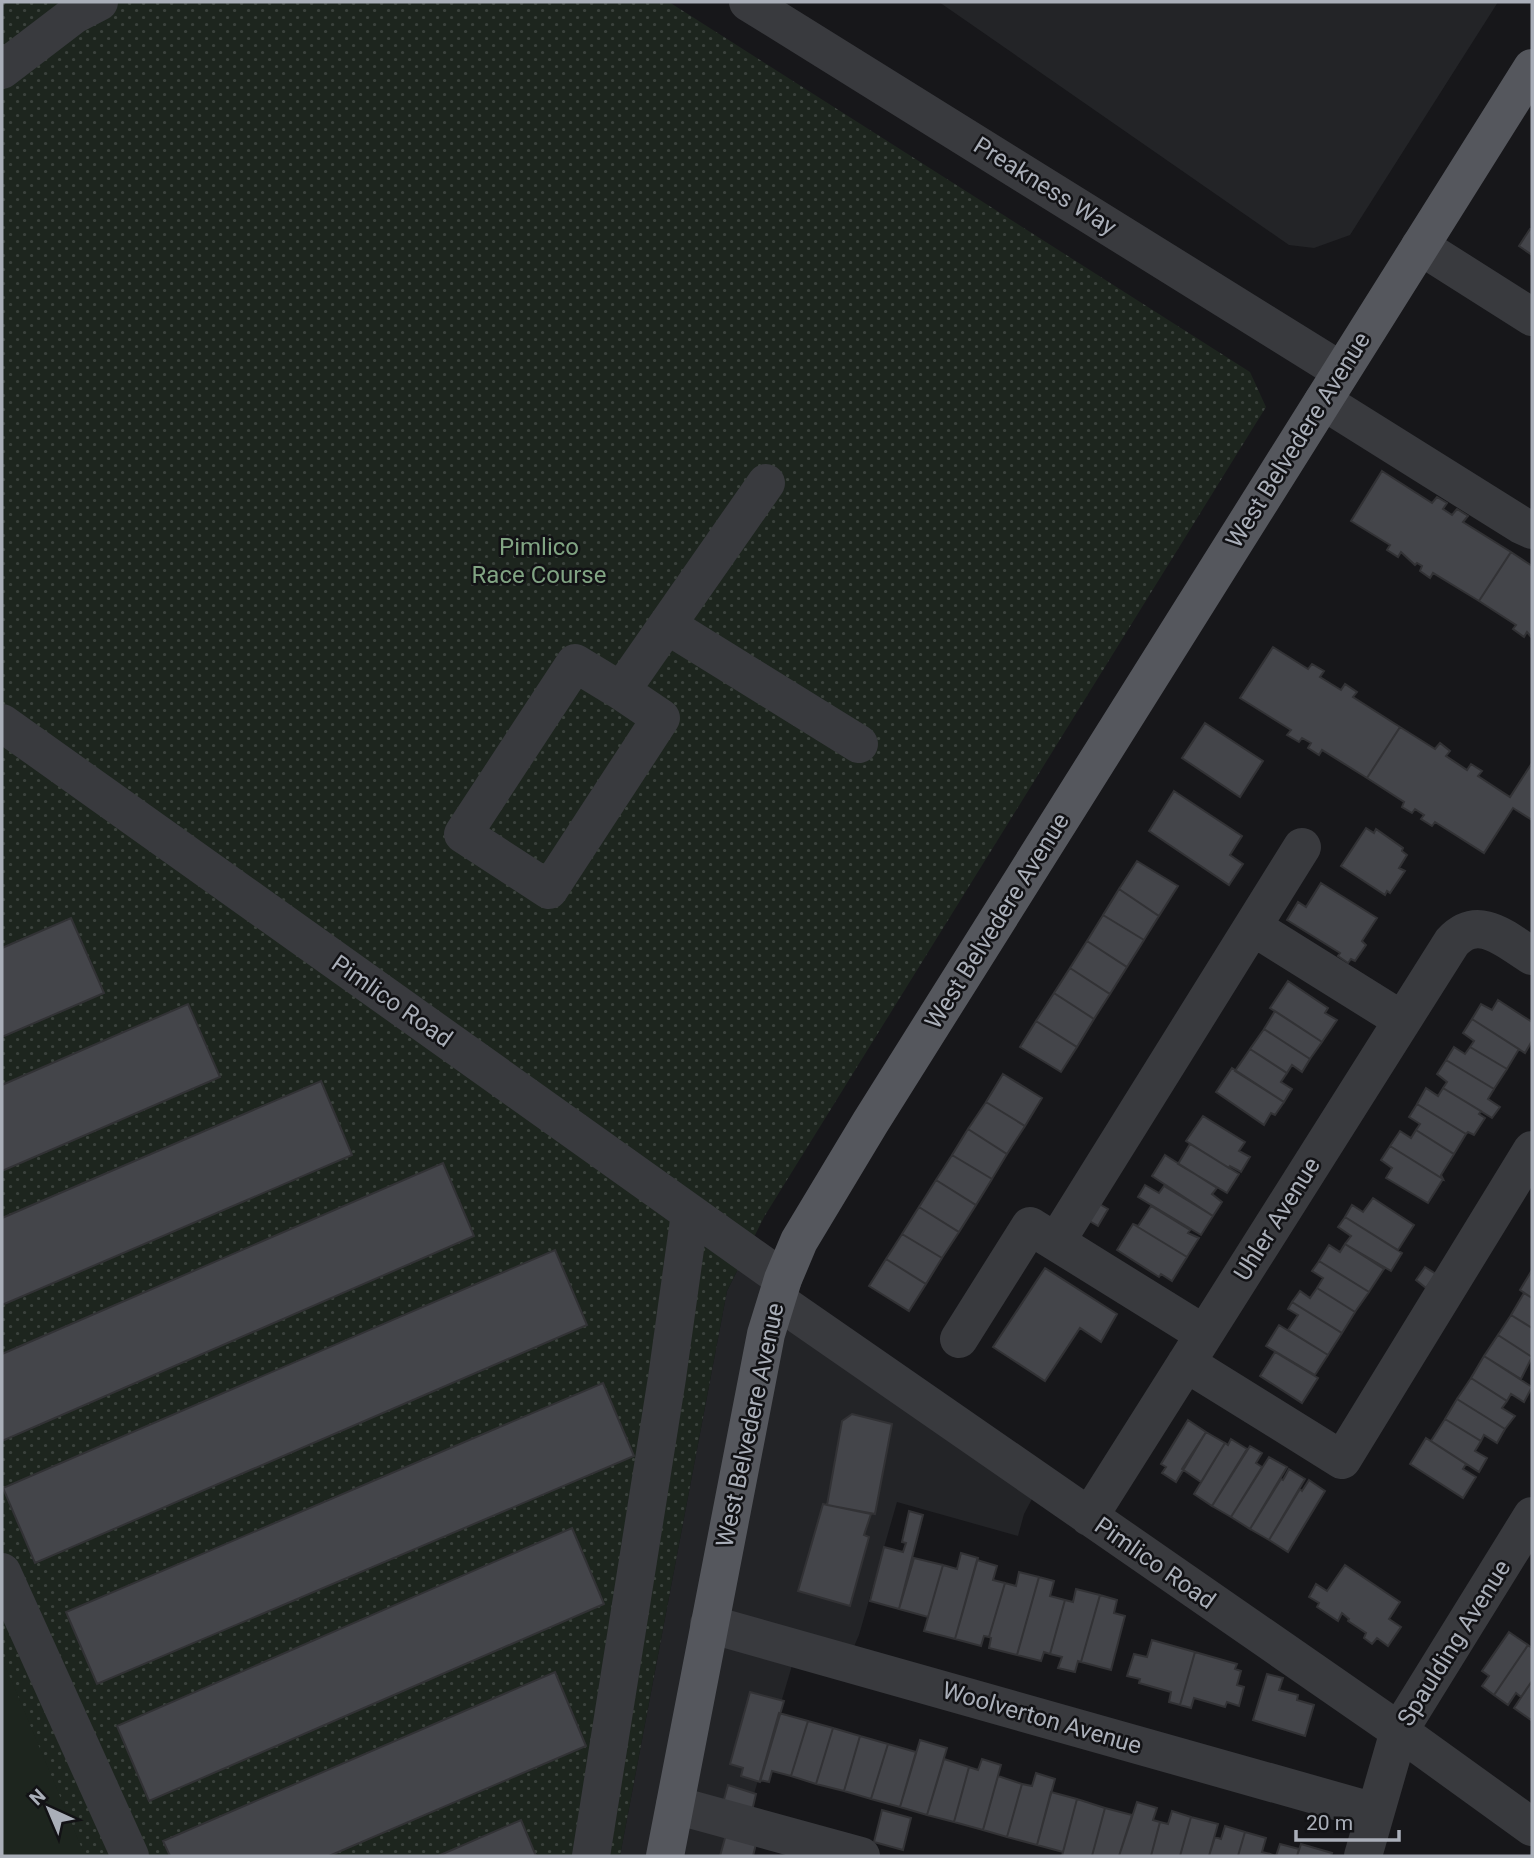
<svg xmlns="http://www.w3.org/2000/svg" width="1534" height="1858" font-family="Roboto,sans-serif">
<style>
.built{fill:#232427}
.park{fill:url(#park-dots)}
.pitch{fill:#1d251e}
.building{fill:#44454a;stroke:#323235;stroke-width:2}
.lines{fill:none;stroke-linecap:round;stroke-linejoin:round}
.minor{stroke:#393a3e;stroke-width:38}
.major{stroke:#55575d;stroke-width:38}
.labels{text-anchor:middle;stroke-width:5;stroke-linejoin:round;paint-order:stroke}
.street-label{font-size:24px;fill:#aaafb9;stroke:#121215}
.park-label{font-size:24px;fill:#81a483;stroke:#121215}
</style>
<defs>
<pattern id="park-dots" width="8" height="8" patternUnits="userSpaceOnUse" patternTransform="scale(1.75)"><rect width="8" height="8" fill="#1d251e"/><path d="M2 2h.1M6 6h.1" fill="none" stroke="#3b423d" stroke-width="1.8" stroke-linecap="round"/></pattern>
</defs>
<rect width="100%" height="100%" fill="#17171a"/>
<path class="built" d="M939 2H1498L1350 235 1314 248 1289 245Z
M743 1259 1040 1484 1024 1514 1018 1536 897 1502 859 1635 846 1665 796 1652 746 1821 760 1826 752 1856H620L727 1291Z"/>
<path class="park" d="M2 2H669L1250 372 1266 407 764 1217 727 1291 620 1856H2Z"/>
<path class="pitch" d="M2 1658 85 1856H2Z"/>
<path class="building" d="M1530 229 1532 230V255L1519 246Z
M1382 471 1432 503 1437 497 1447 503 1443 509 1452 515 1457 509 1468 516 1463 522 1511 552 1479 601 1433 573 1430 578 1420 571 1422 566 1417 563 1415 565 1401 552 1398 557 1387 550 1390 545 1351 521Z
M1511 552 1532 566V638L1527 632 1524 637 1513 629 1516 625 1479 601Z
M1273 647 1308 669 1312 664 1324 671 1320 677 1341 690 1345 684 1357 692 1353 697 1400 727 1367 778 1322 750 1319 755 1308 748 1311 743 1302 738 1299 742 1287 735 1291 730 1240 698Z
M1205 723 1263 761 1240 797 1182 758Z
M1400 727 1435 749 1440 743 1450 751 1446 756 1467 770 1471 764 1482 771 1478 776 1510 797 1532 763V820L1513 808 1484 853 1435 822 1432 826 1421 819 1424 815 1415 809 1412 813 1402 807 1404 802 1367 778Z
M1174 791 1242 836 1230 855 1243 864 1229 885 1149 831Z
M1366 828 1374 833 1376 829 1403 848 1402 851 1407 855 1399 868 1405 871 1390 893 1387 891 1385 895 1341 866Z
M1137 861 1178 886 1159 916 1119 889Z
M1321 883 1377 918 1362 941 1366 945 1355 961 1351 959 1348 963 1338 956 1340 953 1287 920 1298 902 1306 907Z
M1119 889 1159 916 1144 940 1103 915Z
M1103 915 1144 940 1127 967 1087 941Z
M71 918 104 993 2 1037V948Z
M1087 941 1127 967 1110 994 1070 968Z
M1070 968 1110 994 1094 1019 1054 993Z
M1288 981 1328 1008 1325 1013 1337 1020 1322 1042 1270 1008Z
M1054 993 1094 1019 1077 1047 1036 1021Z
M1498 1000 1532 1022V1041L1525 1053 1472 1019 1481 1004 1492 1010Z
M188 1004 220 1077 2 1171V1085Z
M1275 1011 1322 1042 1310 1059 1264 1029Z
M1472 1019 1519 1049 1507 1069 1470 1047 1474 1041 1463 1033Z
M1036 1021 1077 1047 1061 1072 1020 1047Z
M1264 1029 1310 1059 1302 1072 1292 1065 1287 1073 1250 1049Z
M1454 1047 1465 1054 1470 1047 1507 1069 1494 1089 1446 1060Z
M1250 1049 1287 1073 1281 1082 1292 1089 1284 1102 1235 1071Z
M1446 1060 1494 1089 1488 1099 1500 1107 1492 1118 1443 1088 1447 1082 1437 1074Z
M1232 1068 1284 1102 1275 1115 1271 1113 1264 1125 1216 1092Z
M1003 1074 1042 1098 1025 1126 986 1102Z
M321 1081 352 1155 2 1305V1218Z
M1426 1088 1438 1096 1443 1088 1481 1111 1479 1114 1485 1118 1474 1135 1468 1132 1466 1134 1417 1104Z
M986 1102 1025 1126 1007 1154 968 1129Z
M1417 1104 1466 1134 1454 1154 1416 1130 1420 1124 1409 1117Z
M1203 1116 1245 1142 1239 1151 1250 1157 1241 1172 1230 1166 1229 1168 1186 1141Z
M968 1129 1007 1154 992 1179 952 1155Z
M1416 1130 1454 1154 1441 1175 1443 1179 1390 1146 1400 1131 1411 1138Z
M1190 1144 1239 1174 1227 1193 1178 1164Z
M1390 1146 1443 1179 1428 1203 1386 1178 1392 1168 1381 1160Z
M952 1155 992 1179 976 1205 936 1180Z
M1165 1155 1217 1188 1212 1194 1222 1202 1213 1216 1152 1176Z
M443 1163 474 1236 2 1441V1354Z
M936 1180 976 1205 959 1232 919 1207Z
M1145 1185 1159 1193 1164 1186 1213 1216 1201 1235 1138 1197Z
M1373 1198 1414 1225 1398 1250 1345 1217 1352 1205 1363 1212Z
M1096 1202 1108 1209 1098 1226 1086 1219Z
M1151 1206 1190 1230 1188 1233 1199 1238 1187 1257 1133 1224 1138 1226Z
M919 1207 959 1232 942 1258 902 1234Z
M1345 1217 1402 1253 1391 1271 1345 1244 1351 1236 1338 1227Z
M1133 1224 1187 1257 1172 1281 1161 1274 1159 1277 1117 1250Z
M902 1234 942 1258 926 1284 886 1259Z
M1345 1244 1384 1269 1369 1292 1319 1261 1329 1245 1340 1252Z
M555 1250 587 1325 35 1563 3 1488Z
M886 1259 926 1284 909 1311 869 1286Z
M1319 1261 1369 1292 1355 1312 1317 1288 1323 1278 1312 1271Z
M1425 1267 1436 1274 1426 1288 1416 1280Z
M1045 1268 1117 1314 1101 1342 1080 1328 1045 1381 993 1347Z
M1532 1270V1298L1520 1290Z
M1317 1288 1355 1312 1342 1333 1292 1302 1300 1291 1310 1298Z
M1524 1293 1532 1298V1328L1511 1315Z
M1292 1302 1342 1333 1328 1355 1288 1330 1298 1315 1288 1309Z
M1511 1315 1532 1328V1357L1498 1335Z
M1279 1325 1328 1355 1315 1375 1266 1346Z
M1498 1335 1532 1357 1521 1379 1484 1356Z
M1275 1352 1318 1378 1302 1403 1260 1376Z
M1484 1356 1532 1387 1524 1402 1511 1394 1507 1401 1471 1378Z
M1471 1378 1507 1401 1502 1408 1515 1416 1505 1429 1457 1399Z
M603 1383 634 1456 97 1684 66 1612Z
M1457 1399 1505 1429 1497 1443 1484 1435 1481 1441 1445 1419Z
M852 1414 892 1424 875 1514 827 1505 842 1421Z
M1445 1419 1481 1441 1475 1451 1487 1458 1479 1472 1431 1441Z
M1188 1420 1206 1432 1176 1482 1162 1473 1166 1467 1161 1464Z
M1206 1432 1225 1443 1201 1482 1182 1469Z
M1426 1438 1466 1464 1463 1469 1476 1477 1463 1498 1410 1464Z
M1231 1439 1247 1449 1212 1506 1194 1494 1225 1443 1228 1445Z
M1250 1446 1262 1453 1256 1463 1262 1467 1231 1517 1212 1506Z
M1269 1457 1287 1467 1250 1529 1231 1517Z
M1289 1469 1305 1479 1269 1540 1250 1529 1281 1479 1283 1480Z
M1309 1480 1325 1491 1288 1552 1269 1540 1300 1489 1302 1491Z
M823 1504 871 1514 864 1535 869 1537 850 1606 798 1591Z
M909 1511 923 1515 899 1609 870 1601 884 1547 903 1552 906 1543 902 1542Z
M572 1528 604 1604 149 1801 117 1726Z
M961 1553 978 1558 955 1639 924 1631 943 1565 957 1569Z
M914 1558 943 1565 928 1617 899 1609Z
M977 1560 997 1566 993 1580 1005 1583 989 1637 984 1636 981 1646 955 1639Z
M1345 1565 1400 1602 1389 1619 1401 1627 1388 1646 1377 1638 1372 1644 1364 1638 1366 1633 1348 1621 1349 1619 1342 1613 1338 1621 1317 1607 1319 1603 1309 1597 1316 1584 1327 1591Z
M1019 1572 1039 1577 1017 1655 989 1648 991 1638 989 1637 1005 1583 1016 1586Z
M1039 1577 1054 1581 1050 1596 1065 1600 1050 1654 1044 1652 1041 1661 1017 1655Z
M1076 1589 1100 1595 1081 1662 1078 1661 1075 1672 1058 1668 1062 1657 1050 1654 1065 1600 1073 1602Z
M1100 1595 1117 1600 1114 1613 1125 1616 1111 1670 1081 1662Z
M1509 1632 1528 1645 1494 1695 1482 1686 1489 1676 1482 1671Z
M1152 1640 1195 1652 1180 1705 1169 1702 1171 1692 1139 1683 1140 1679 1127 1676 1134 1654 1147 1657Z
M1528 1645 1532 1648V1681L1521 1697 1516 1693 1508 1705 1494 1695Z
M1195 1652 1237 1664 1235 1669 1241 1671 1237 1685 1244 1687 1239 1706 1227 1702 1225 1707 1194 1698 1191 1708 1180 1705Z
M555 1672 586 1746 329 1856H170L163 1841Z
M1267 1674 1283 1678 1279 1690 1298 1695 1297 1700 1314 1705 1305 1736 1253 1720Z
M1532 1681V1718L1531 1720 1514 1708Z
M750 1692 784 1701 760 1782 741 1776 743 1768 730 1764Z
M779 1713 808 1721 791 1776 772 1771 769 1782 760 1780Z
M808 1721 833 1728 816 1784 791 1776Z
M833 1728 860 1736 844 1791 816 1784Z
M860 1736 888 1744 871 1799 844 1791Z
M920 1740 947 1748 927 1815 900 1807Z
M888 1744 916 1752 900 1807 871 1799Z
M944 1759 969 1767 954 1822 927 1815Z
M982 1759 1001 1765 983 1830 954 1822 969 1767 978 1770Z
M1036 1773 1055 1779 1037 1845 1007 1837 1022 1784 1032 1786Z
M998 1776 1022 1784 1007 1837 983 1830Z
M728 1785 756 1794 752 1811 723 1803Z
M1051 1792 1077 1799 1063 1852 1037 1845Z
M1077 1799 1105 1808 1092 1856H1062Z
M1137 1802 1157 1808 1153 1820 1160 1822 1151 1856H1119Z
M1105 1808 1132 1815 1119 1856H1092Z
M882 1810 911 1818 903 1850 874 1842Z
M1172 1811 1191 1817 1180 1856H1151L1160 1822 1168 1824Z
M1191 1817 1218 1824 1209 1856H1180Z
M521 1820 536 1856H438Z
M1225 1826 1245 1832 1238 1856H1209L1215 1837 1221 1839Z
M727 1831 757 1840 753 1856H720Z
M1245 1832 1266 1838 1262 1852 1270 1854 1269 1856H1238Z
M1280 1844 1299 1849 1297 1856H1269L1270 1854 1276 1856Z
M1301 1844 1332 1853 1331 1856H1297Z"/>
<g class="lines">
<path class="minor" d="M748 2 1341 371
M2 70 74 15 99 2
M1420 246 1532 317
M1323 401 1521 525 1532 530
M667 625 859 744
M621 691 661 718 549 890 463 834 575 663 621 691 766 483
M2 723 783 1279
M1253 927 1402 1020
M1056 1242 1302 847
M777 1300 1399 1731 1532 1827
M959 1339 1030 1226 1204 1334
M1186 1363 1342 1460 1532 1150
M1089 1517 1452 942C1479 913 1506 940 1532 956
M2 1572 130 1856
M709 1624 1375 1812
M675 1805 861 1856
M591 1856 667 1378 690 1213
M1363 1856 1399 1731 1532 1516"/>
<path class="major" d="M665 1856 766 1334 783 1279 799 1241 870 1123 1532 68"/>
</g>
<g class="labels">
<g class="street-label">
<text transform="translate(1045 186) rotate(32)" y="8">Preakness Way</text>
<text transform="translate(1298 440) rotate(-58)" y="8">West Belvedere Avenue</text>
<text transform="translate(997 921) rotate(-58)" y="8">West Belvedere Avenue</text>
<text transform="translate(392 1001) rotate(35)" y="8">Pimlico Road</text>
<text transform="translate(1277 1219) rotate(-58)" y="8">Uhler Avenue</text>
<text transform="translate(750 1425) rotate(-78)" y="8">West Belvedere Avenue</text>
<text transform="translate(1155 1563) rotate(35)" y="8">Pimlico Road</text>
<text transform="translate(1454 1643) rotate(-58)" y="8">Spaulding Avenue</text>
<text transform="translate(1042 1718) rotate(16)" y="8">Woolverton Avenue</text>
</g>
<g class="park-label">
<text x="539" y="555">Pimlico<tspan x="539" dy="28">Race Course</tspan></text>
</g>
</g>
<rect width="1534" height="1858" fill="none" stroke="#aaafb9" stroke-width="7"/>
<g transform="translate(49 1809) rotate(316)" stroke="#121215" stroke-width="5" paint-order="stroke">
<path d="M0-5L12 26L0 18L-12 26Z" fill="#aaafb9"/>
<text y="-10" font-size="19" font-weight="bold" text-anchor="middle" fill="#aaafb9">N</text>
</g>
<path d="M1296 1830v10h103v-10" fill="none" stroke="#aaafb9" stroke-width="3.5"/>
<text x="1306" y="1830" font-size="21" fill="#aaafb9" stroke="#121215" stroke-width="5" paint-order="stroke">20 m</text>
</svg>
